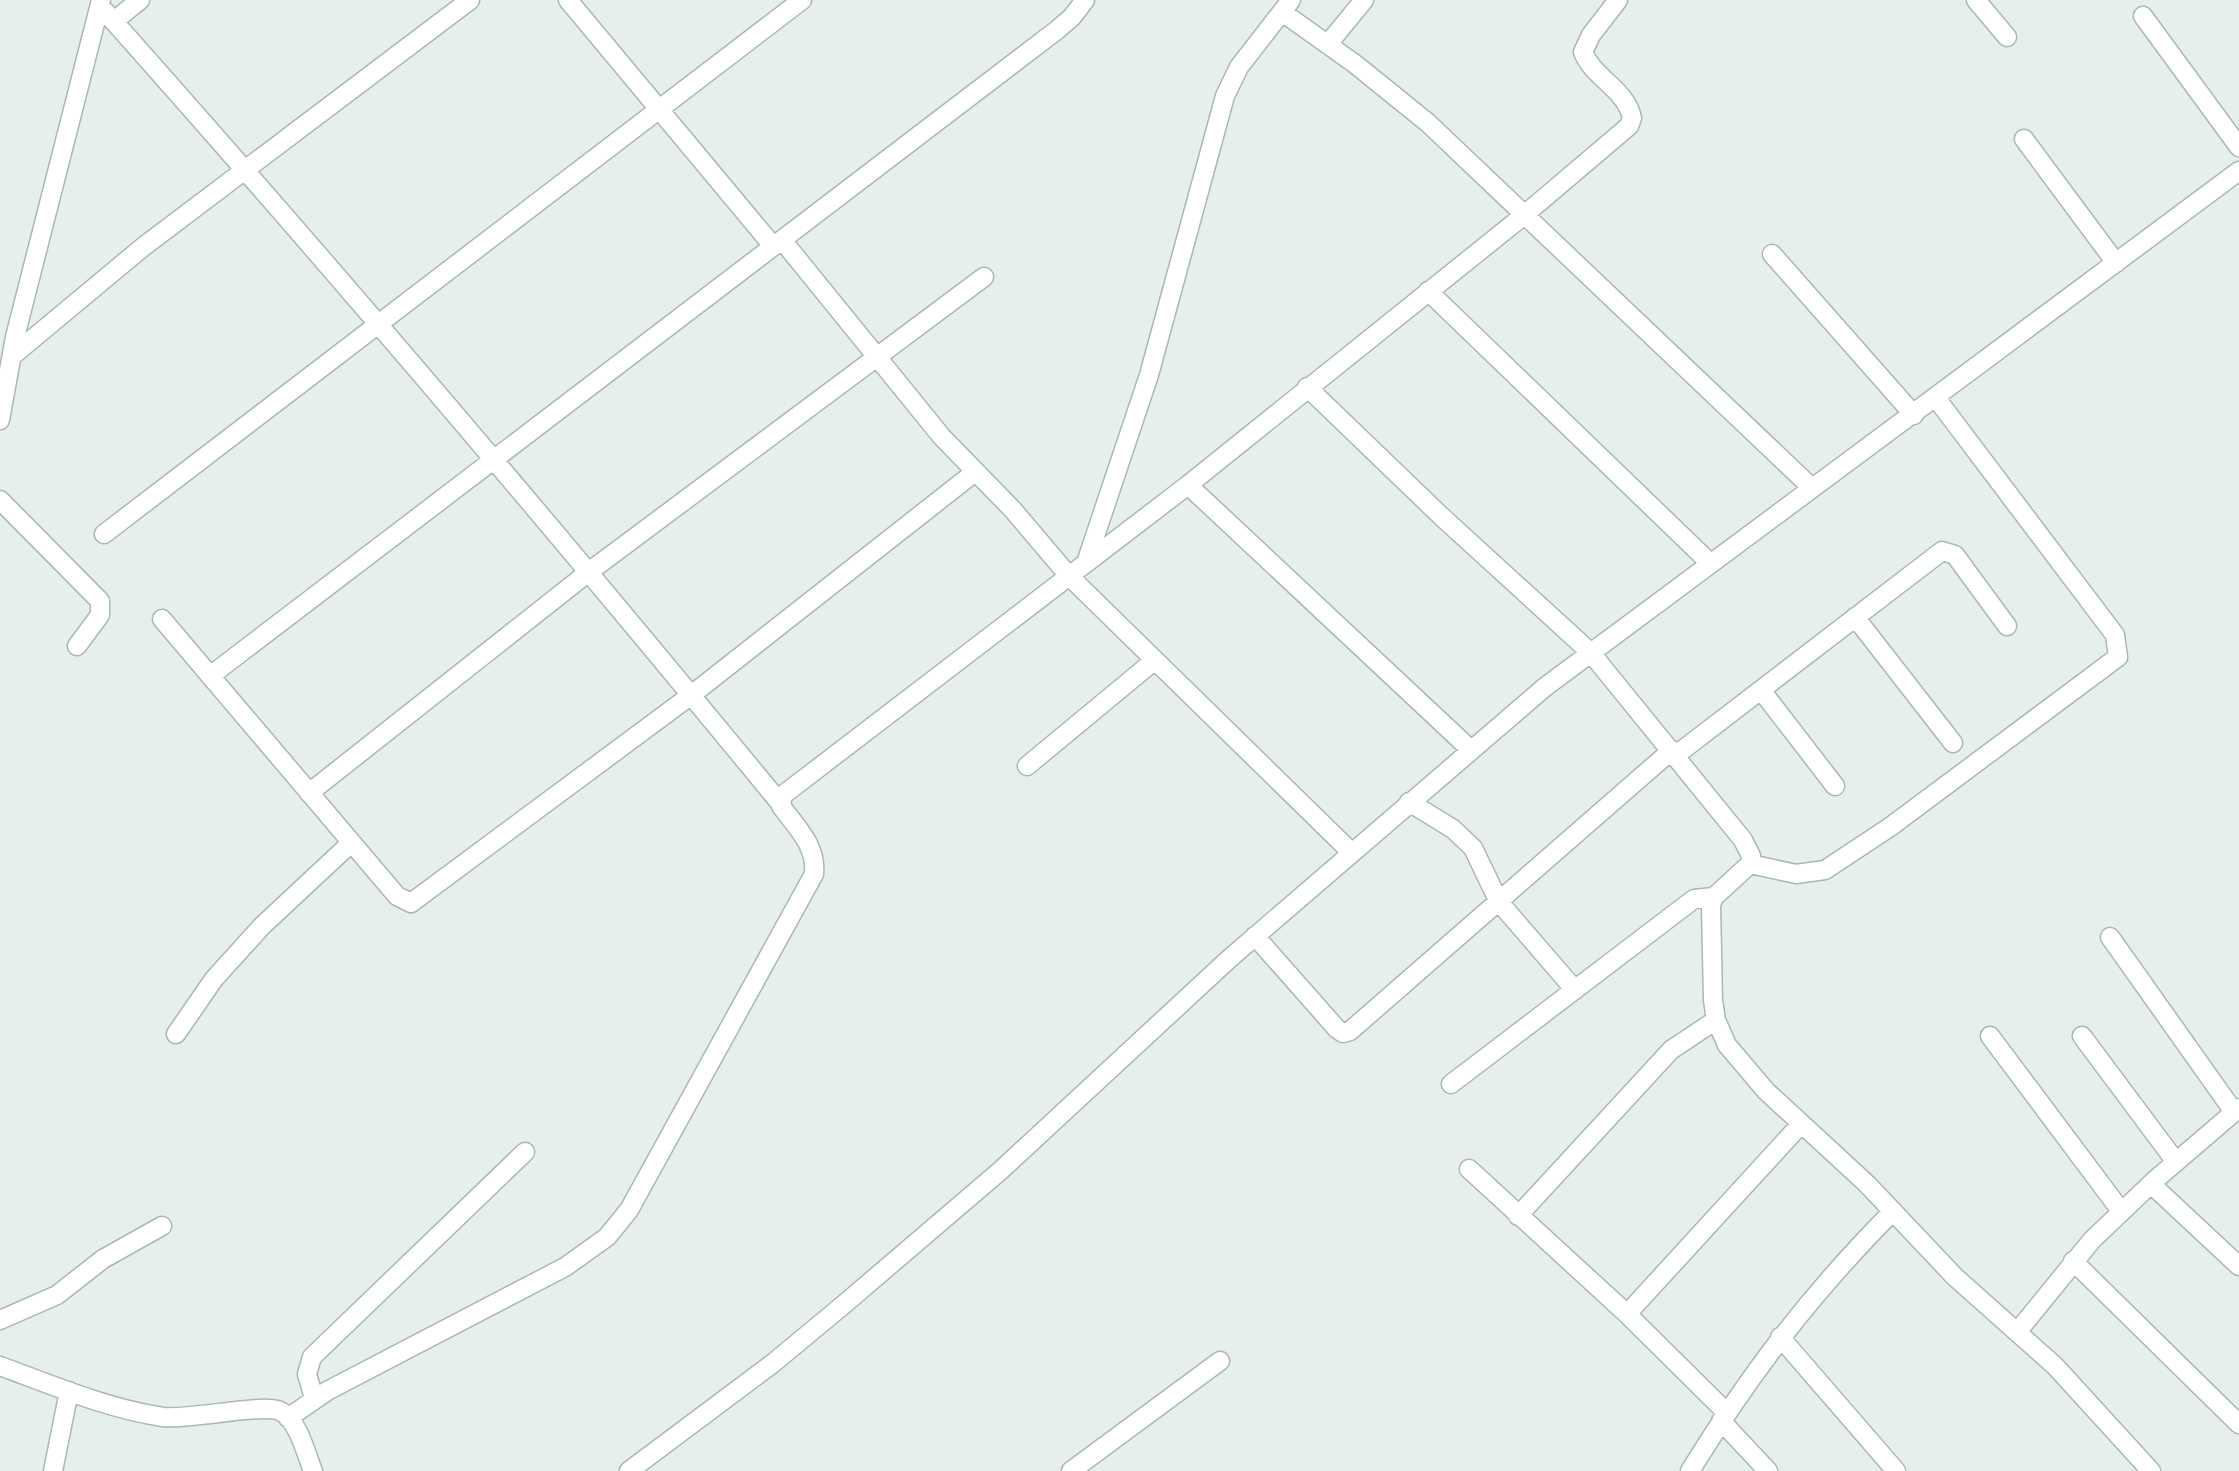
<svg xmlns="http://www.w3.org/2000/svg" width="2239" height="1471" font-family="'Roboto Condensed',sans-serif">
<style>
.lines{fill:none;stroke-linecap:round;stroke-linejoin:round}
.minor-casing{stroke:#a8b8b2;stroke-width:21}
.minor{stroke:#fff;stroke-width:18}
</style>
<rect width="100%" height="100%" fill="#e6efeb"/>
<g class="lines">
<g class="minor-casing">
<path id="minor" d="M568 0 773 246
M1976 0 2007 37
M100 6C332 266 558 533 780 803
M1282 12 1355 64 1428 123 1812 488
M2143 16 2239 147
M114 21 140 0
M1328 44 1364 0
M2024 139 2116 263
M782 240 942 437 1013 510 1069 576 1351 852
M1772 254 1914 415
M1428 291 1710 563
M12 356 143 247 470 0
M1307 387 1441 516 1591 653 1743 840 1751 856 1750 864 1714 897 1711 905 1713 1000 1716 1020 1727 1045 1766 1091 1867 1184 1955 1277 2055 1366 2151 1471
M0 420 15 337 101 0
M1188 485 1471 750
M0 500 100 601V615L77 646
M104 534 802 0
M1086 563 1149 375 1225 96 1239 67 1291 0
M1855 617 1953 743
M162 619 397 896 411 903 690 696 975 472
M210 676 1057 30 1072 17 1085 0
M1761 690 1835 786
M1676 755 1942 551 1955 555 2007 626
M1027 766 1155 660
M309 793 590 571 984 277
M1409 802 1453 829 1473 848 1499 902 1575 990
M1750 864 1796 874 1825 870 1890 827 2118 657 2115 635 1936 398
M1255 936 1337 1029 1343 1033 1350 1031 1672 750
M2110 937 2234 1112
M176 1034 214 979 262 926 351 843
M1990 1036 2121 1211
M2082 1036 2176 1162
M1451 1084 1694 899 1714 897
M1469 1169 1627 1314 1726 1412
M2151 1184 2239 1266
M1518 1216 1671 1050 1716 1020
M2073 1261 2239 1424
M1627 1314 1801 1124
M0 1320 57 1295 103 1259 162 1226
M2018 1331 2092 1240 2155 1180 2239 1108
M1780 1337 1896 1471
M0 1366C52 1385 108 1409 163 1417 192 1420 263 1403 280 1411 298 1419 306 1454 313 1471
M314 1398 307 1374 312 1357 525 1152
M288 1418 327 1391 565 1267 607 1237 629 1210 814 874C817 846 797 828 781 806L783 795 1188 485 1523 216 1629 126 1632 118C1626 89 1593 78 1583 52L1591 35 1618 0
M1721 1421 1768 1471
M53 1471 69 1391
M629 1471 772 1364 842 1306 1000 1171 1229 959 1545 687 2239 171
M1071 1471 1220 1361
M1690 1471C1752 1371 1810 1295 1893 1211"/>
</g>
<use href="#minor" class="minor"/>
</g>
</svg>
